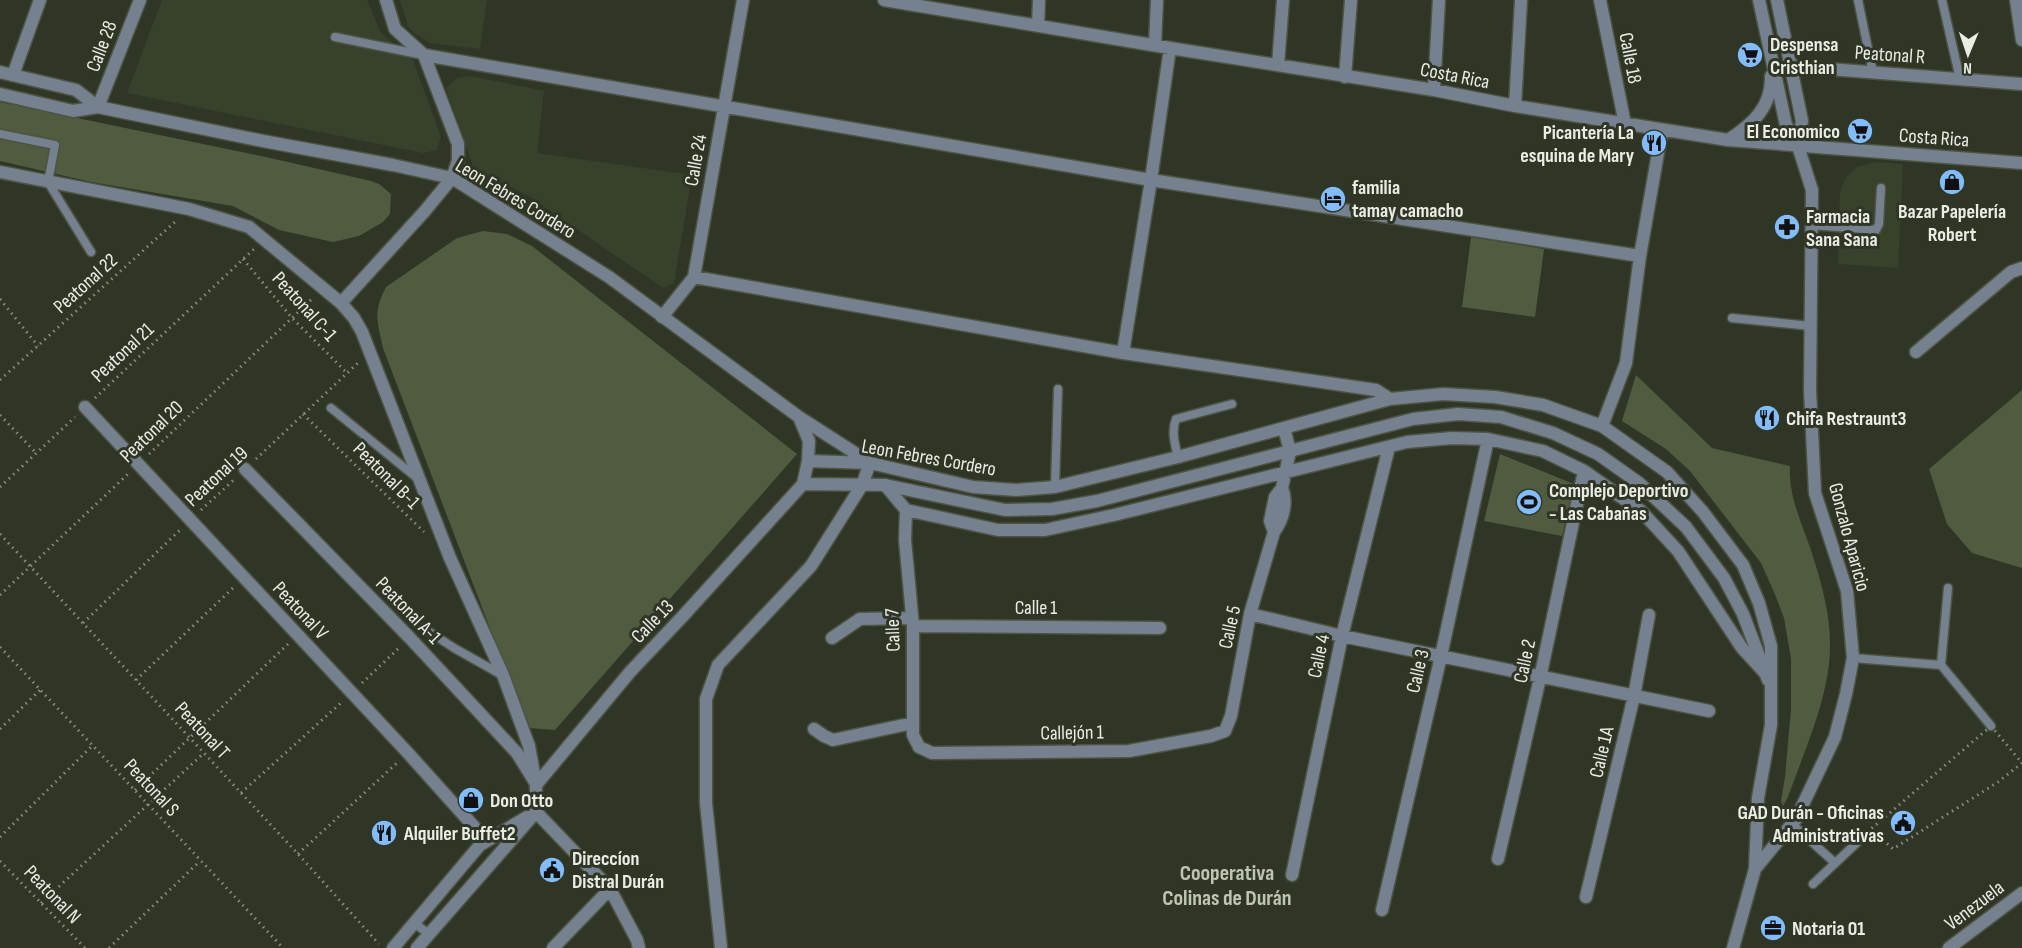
<svg xmlns="http://www.w3.org/2000/svg" width="2022" height="948" font-family="'Sofia Sans Condensed',sans-serif">
<style>
.built{fill:#38412b}
.green{fill:#505b3f}
.lines{fill:none;stroke-linecap:round;stroke-linejoin:round}
.service-casing{stroke:#4e5344;stroke-width:11}
.minor-casing{stroke:#4e5344;stroke-width:15}
.tertiary-casing{stroke:#4e5344;stroke-width:15}
.path{stroke:#898e81;stroke-width:3;stroke-dasharray:1.5 4.5;stroke-linecap:butt}
.service{stroke:#75818e;stroke-width:8}
.minor{stroke:#75818e;stroke-width:12}
.tertiary{stroke:#75818e;stroke-width:12}
.labels{text-anchor:middle;stroke-width:6;stroke-linejoin:round;paint-order:stroke}
.poi-label{font-size:20px;font-weight:bold;fill:#e9ede3;stroke:#303626;text-anchor:start}
.street-label{font-size:20px;fill:#e9ede3;stroke:#303626}
.quarter-label{font-size:22px;font-weight:bold;fill:#bec6b2;stroke:#303626}
</style>
<rect width="100%" height="100%" fill="#303626"/>
<path class="built" d="M162 0H367L381 33 413 60 441 137 437 150 423 153 127 93Z
M400 0H487L480 49 430 43 414 33 408 26Z
M471 76 544 91 537 153 692 175 674 283 663 288 527 195 474 169 446 88 457 78Z
M1875 162 1903 164 1898 268 1838 264 1840 192 1846 177 1857 167Z"/>
<path class="green" d="M0 102 266 157 371 181 379 184 391 194 390 214 383 222 359 236 333 242 279 230 233 206 91 182 0 161Z
M483 231 507 234 532 246 797 454 555 730 528 728 383 348C377 321 373 312 386 287L457 238Z
M1471 237 1544 249 1535 317 1462 307Z
M1636 375 1712 448 1790 466C1788 500 1806 531 1815 563 1823 588 1830 617 1830 643 1831 694 1805 749 1788 797L1783 806 1781 801 1785 777 1791 709V659L1784 618 1774 592 1761 563 1690 471 1666 449 1622 421Z
M2022 390V568L1972 553 1947 524 1929 469Z
M1500 454 1574 484 1562 536 1484 521Z"/>
<g class="lines">
<g class="service-casing">
<path id="service" d="M1858 0 1873 73
M1942 0 1960 79
M335 37 423 55
M0 134 55 145 48 182 91 252
M1811 225 1876 230 1879 224 1881 188
M1732 318 1811 326
M331 408 417 478
M1178 457C1175 445 1171 431 1176 419L1232 404
M1055 487 1058 389
M422 627 454 648 502 675
M1853 658 1941 665 1948 588
M1941 665 1991 726
M1792 824 1835 863
M1813 884 1863 837
M414 923 429 934"/>
</g>
<g class="minor-casing">
<path id="minor" d="M386 0 395 29 424 55 458 144V161L452 178
M884 0 1170 48 1434 90 1515 106 1728 140 2022 163
M1600 0 1625 124
M2016 0 2022 40
M1038 26 1039 0
M1155 45 1157 0
M424 55 1151 180 1640 256
M1278 65 1283 0
M1790 66 2022 84
M13 75 40 0
M1345 77 1351 0
M1434 90 1439 0
M1515 106 1521 0
M98 107 140 0
M0 172 189 209 249 227 341 303
M694 277 1123 353 1376 390 1390 399
M662 317 694 277 743 0
M1916 352 2011 272 2022 268
M1123 353 1151 180 1170 48
M85 407 408 753 486 840
M1602 426 1626 363 1640 256 1662 130
M245 469 409 637 517 753 535 782
M885 485 906 510 998 530H1045L1114 515 1407 442 1452 438 1488 439 1543 451 1584 471 1641 511 1678 551 1742 648 1765 673
M906 510 905 540 913 626V735L919 747 932 753 1129 751 1211 736 1225 731 1231 716 1250 614 1274 532C1283 520 1288 502 1282 488
M1274 532 1270 521 1275 497 1282 488 1290 451 1284 428
M1250 614 1342 636 1709 711
M913 626 1160 628
M832 638 860 619 912 618
M814 729 824 736 833 740 913 723
M536 812 610 889 637 940 639 948
M1498 859 1540 678 1584 471
M1292 875 1342 636 1389 447
M1586 897 1634 696 1649 615
M1382 910 1441 656 1488 439
M553 948 610 889
M721 948 706 803V699L718 665 811 566 862 485 870 463
M1949 948 2022 893"/>
</g>
<g class="tertiary-casing">
<path id="tertiary" d="M1777 0 1802 121 1798 146
M0 72 76 90 98 107
M0 94 73 111 98 107 263 141 393 165 452 178 609 277 799 417 809 441 808 461 803 484 683 616 630 672 536 785
M1728 140C1752 125 1772 107 1771 76
M799 417 869 462
M808 461 870 463 973 487 1016 490 1055 487 1178 457 1390 399 1443 394 1495 397 1543 405 1602 426 1667 472 1703 512 1743 565 1759 603 1771 646V725L1758 798 1755 869
M803 484 885 485 1005 510 1052 509 1097 501 1413 419 1458 414 1501 417 1553 433 1598 454 1639 483 1686 527 1724 578 1743 614 1768 680
M393 948 480 845 527 817
M417 948 536 812V785L529 746 503 675 450 558 362 332 354 318 341 303 424 212 452 178
M1733 948 1755 869 1796 819 1835 737 1846 694 1853 658 1847 591 1815 493 1810 390 1812 190 1798 146 1786 125 1759 0"/>
</g>
<path class="path" d="M243 259 292 318 346 372
M0 299 38 346
M0 380 177 220
M95 398 255 248
M303 414 424 532
M0 415 36 453
M149 454 314 297
M256 459 360 361
M0 487 75 417
M201 510 236 478
M0 534 298 854 379 944
M0 595 129 473
M83 623 181 529
M0 647 283 948
M136 680 234 587
M362 683 401 646
M1991 726 2022 763 1998 782 1893 849 1871 829Z
M0 729 40 690
M135 790 288 644
M241 793 342 702
M0 837 93 745
M298 854 398 762
M0 861 85 948
M41 903 204 753
M109 948 200 861"/>
<use href="#service" class="service"/>
<use href="#minor" class="minor"/>
<use href="#tertiary" class="tertiary"/>
</g>
<defs>
<g id="supermarket-disc" transform="scale(1.35)"><circle r="9.5" fill="#83bcfb" stroke="#303626"/><path d="M-6-5.5h2.5l.6 2H6L4.5 2H-2.5L-4.4-4H-6ZM-1.5 3.2a1.3 1.3 0 1 0 .1 0ZM3 3.2a1.3 1.3 0 1 0 .1 0Z" fill="#111"/></g>
<g id="restaurant-disc" transform="scale(1.35)"><circle r="9.5" fill="#83bcfb" stroke="#303626"/><path d="M-5-6h1v4h1v-4h1v4h1v-4h1v5L-1.5 .5V6h-2V.5L-5-1ZM5-6V6H3V1.5H1.5Q1.5-4 5-6Z" fill="#111"/></g>
<g id="shop-disc" transform="scale(1.35)"><circle r="9.5" fill="#83bcfb" stroke="#303626"/><path d="M-5-2.5h2.3a2.7 3.5 0 0 1 5.4 0H5L5.5 6h-11ZM-1.5-2.5h3a1.5 2.3 0 0 0-3 0Z" fill="#111"/></g>
<g id="hotel-disc" transform="scale(1.35)"><circle r="9.5" fill="#83bcfb" stroke="#303626"/><path d="M-6-4.5h1.5V1H6V5H4.5V3h-9V5H-6ZM-4 0a1.8 1.8 0 1 1 3.6 0ZM.5 0V-2.5h3Q6-2.5 6 0Z" fill="#111"/></g>
<g id="pharmacy-disc" transform="scale(1.35)"><circle r="9.5" fill="#83bcfb" stroke="#303626"/><path d="M-2-6h4v4h4v4h-4v4h-4v-4h-4v-4h4Z" fill="#111"/></g>
<g id="stadium-disc" transform="scale(1.35)"><circle r="9.5" fill="#83bcfb" stroke="#303626"/><path d="M0-5a6.5 5 0 1 0 0 10a6.5 5 0 1 0 0-10ZM-3.5-1.8h7v3.6h-7Z" fill="#111"/></g>
<g id="civic-disc" transform="scale(1.35)"><circle r="9.5" fill="#83bcfb" stroke="#303626"/><path d="M-.6-6.5H3V-4.5H.6V-3L4-1V1h2V6H-6V1h2V-1L-.6-3ZM-1.2 2.5V6h2.4V2.5Z" fill="#111"/></g>
<g id="office-disc" transform="scale(1.35)"><circle r="9.5" fill="#83bcfb" stroke="#303626"/><path d="M-6-3h4V-5.5h4V-3h4V5H-6ZM-1-4.5V-3h2v-1.5ZM-6 0V1H6V0Z" fill="#111"/></g>
</defs>
<g fill-rule="evenodd">
<use href="#supermarket-disc" x="1750" y="55"/>
<use href="#supermarket-disc" x="1860" y="131"/>
<use href="#restaurant-disc" x="1654" y="143"/>
<use href="#shop-disc" x="1952" y="182"/>
<use href="#hotel-disc" x="1333" y="199"/>
<use href="#pharmacy-disc" x="1787" y="227"/>
<use href="#restaurant-disc" x="1767" y="418"/>
<use href="#stadium-disc" x="1529" y="502"/>
<use href="#shop-disc" x="471" y="800"/>
<use href="#civic-disc" x="1903" y="823"/>
<use href="#restaurant-disc" x="384" y="833"/>
<use href="#civic-disc" x="552" y="870"/>
<use href="#office-disc" x="1773" y="928"/>
</g>
<g class="labels">
<g class="poi-label">
<text x="1770" y="51">Despensa<tspan x="1770" dy="23">Cristhian</tspan></text>
<text x="1840" y="138" text-anchor="end">El Economico</text>
<text x="1634" y="139" text-anchor="end">Picantería La<tspan x="1634" dy="23">esquina de Mary</tspan></text>
<text x="1352" y="194">familia<tspan x="1352" dy="23">tamay camacho</tspan></text>
<text x="1952" y="218" text-anchor="middle">Bazar Papelería<tspan x="1952" dy="23">Robert</tspan></text>
<text x="1806" y="223">Farmacia<tspan x="1806" dy="23">Sana Sana</tspan></text>
<text x="1786" y="425">Chifa Restraunt3</text>
<text x="1549" y="497">Complejo Deportivo<tspan x="1549" dy="23">- Las Cabañas</tspan></text>
<text x="490" y="807">Don Otto</text>
<text x="1884" y="819" text-anchor="end">GAD Durán - Oficinas<tspan x="1884" dy="23">Administrativas</tspan></text>
<text x="404" y="840">Alquiler Buffet2</text>
<text x="572" y="865">Direccíon<tspan x="572" dy="23">Distral Durán</tspan></text>
<text x="1792" y="935">Notaria 01</text>
</g>
<g class="street-label">
<text transform="translate(101 46) rotate(-69)" y="7">Calle 28</text>
<text transform="translate(1890 54) rotate(4)" y="7">Peatonal R</text>
<text transform="translate(1631 58) rotate(79)" y="7">Calle 18</text>
<text transform="translate(1455 75) rotate(11)" y="7">Costa Rica</text>
<text transform="translate(1934 137) rotate(4)" y="7">Costa Rica</text>
<text transform="translate(695 160) rotate(-80)" y="7">Calle 24</text>
<text transform="translate(516 198) rotate(31)" y="7">Leon Febres Cordero</text>
<text transform="translate(85 283) rotate(-42)" y="7">Peatonal 22</text>
<text transform="translate(305 306) rotate(48)" y="7">Peatonal C-1</text>
<text transform="translate(122 352) rotate(-43)" y="7">Peatonal 21</text>
<text transform="translate(151 431) rotate(-44)" y="7">Peatonal 20</text>
<text transform="translate(929 457) rotate(10)" y="7">Leon Febres Cordero</text>
<text transform="translate(387 475) rotate(45)" y="7">Peatonal B-1</text>
<text transform="translate(216 476) rotate(-43)" y="7">Peatonal 19</text>
<text transform="translate(1850 537) rotate(75)" y="7">Gonzalo Aparicio</text>
<text x="1036" y="614">Calle 1</text>
<text transform="translate(301 610) rotate(47)" y="7">Peatonal V</text>
<text transform="translate(409 610) rotate(46)" y="7">Peatonal A-1</text>
<text transform="translate(652 621) rotate(-46)" y="7">Calle 13</text>
<text transform="translate(1229 627) rotate(-78)" y="7">Calle 5</text>
<text transform="translate(892 630) rotate(-92)" y="7">Calle 7</text>
<text transform="translate(1318 656) rotate(-78)" y="7">Calle 4</text>
<text transform="translate(1524 661) rotate(-78)" y="7">Calle 2</text>
<text transform="translate(1417 671) rotate(-77)" y="7">Calle 3</text>
<text transform="translate(203 730) rotate(47)" y="7">Peatonal T</text>
<text transform="translate(1072 732) rotate(-1)" y="7">Callejón 1</text>
<text transform="translate(1601 752) rotate(-77)" y="7">Calle 1A</text>
<text transform="translate(152 787) rotate(47)" y="7">Peatonal S</text>
<text transform="translate(53 894) rotate(46)" y="7">Peatonal N</text>
<text transform="translate(1974 905) rotate(-37)" y="7">Venezuela</text>
</g>
<g class="quarter-label">
<text x="1227" y="880">Cooperativa<tspan x="1227" dy="25">Colinas de Durán</tspan></text>
</g>
</g>
<g transform="translate(1968 54) rotate(182)" stroke="#303626" stroke-width="4.5" paint-order="stroke">
<path d="M0-4.5L10 22L0 15L-10 22Z" fill="#e9ede3"/>
<text y="-9" font-size="16" font-weight="bold" text-anchor="middle" fill="#e9ede3">N</text>
</g>
</svg>
